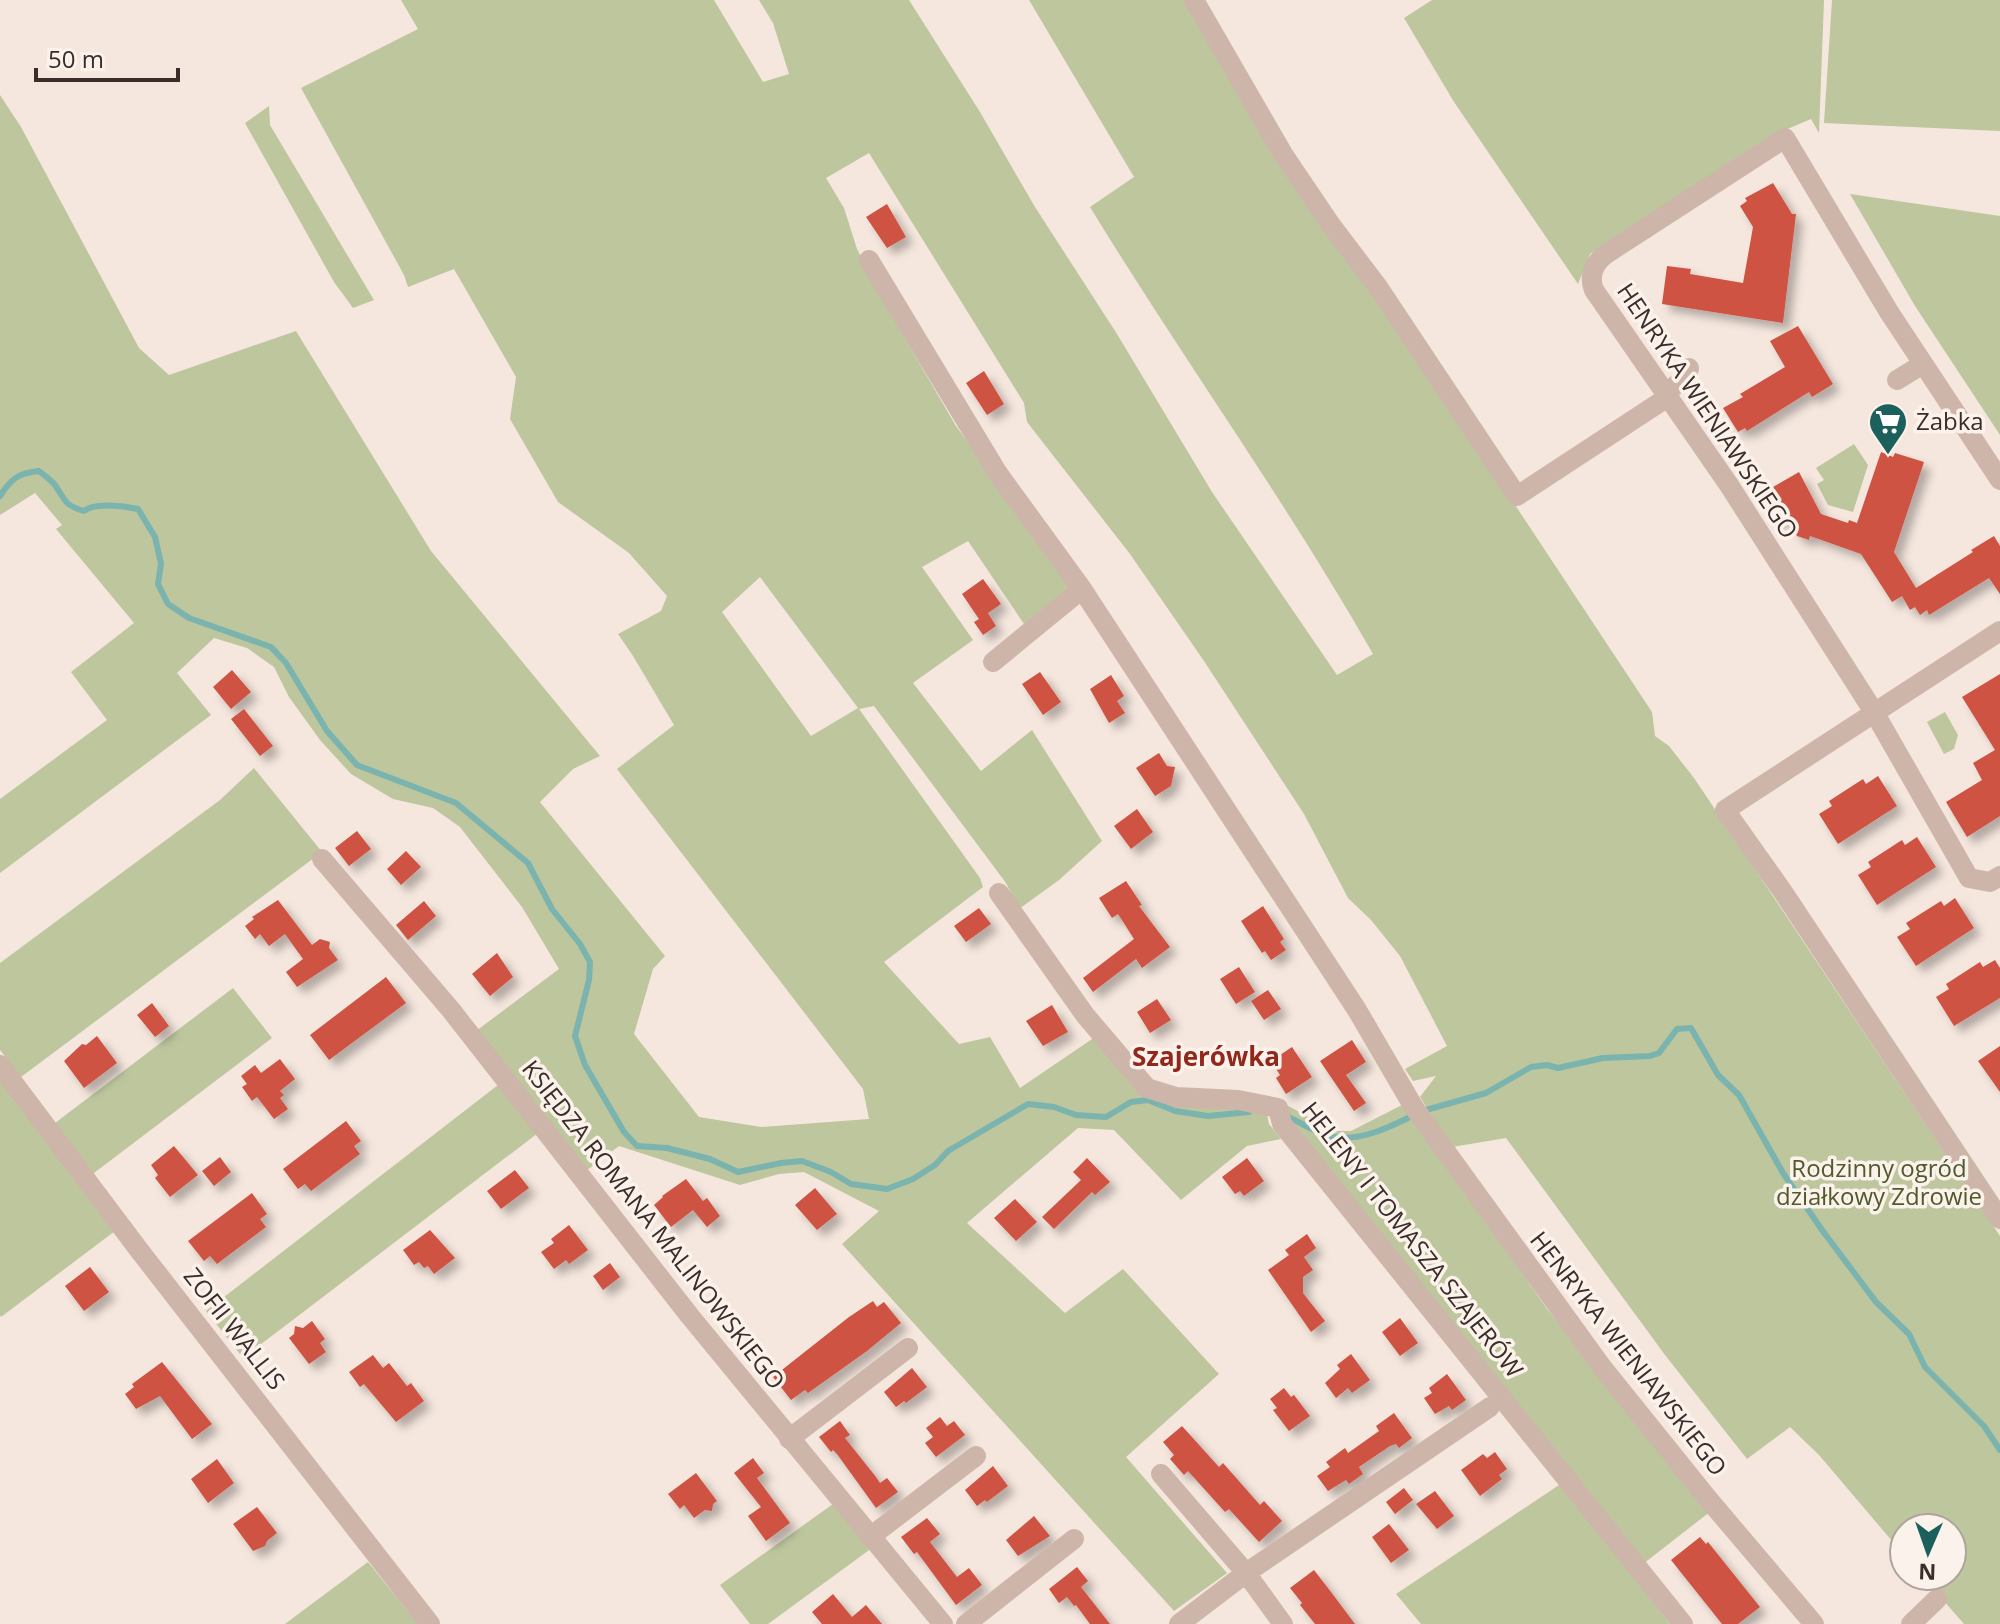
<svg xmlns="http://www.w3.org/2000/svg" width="2000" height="1624" font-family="'Open Sans',sans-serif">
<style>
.green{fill:#bdc69d;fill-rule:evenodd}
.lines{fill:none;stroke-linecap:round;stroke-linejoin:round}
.stream{stroke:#7bb4af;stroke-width:6}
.building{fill:#cf5242;filter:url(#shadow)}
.minor{stroke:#ceb5a9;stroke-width:20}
.labels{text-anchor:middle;stroke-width:7;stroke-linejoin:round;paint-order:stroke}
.street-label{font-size:24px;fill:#3b2d29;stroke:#fcf2ec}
.poi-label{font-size:24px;fill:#3b2d29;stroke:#fcf2ec;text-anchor:start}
.park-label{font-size:24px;fill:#505b2b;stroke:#fcf2ec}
.neighbourhood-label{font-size:26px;font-weight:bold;fill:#91281b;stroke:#fcf2ec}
</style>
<defs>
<filter id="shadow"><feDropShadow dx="7" dy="7" stdDeviation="4" flood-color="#0004"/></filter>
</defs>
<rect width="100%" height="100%" fill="#f5e7de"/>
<path class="green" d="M401 0H714L763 82 789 74 773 23 759 0H909L980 112 1035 207 1117 334 1212 492 1337 675 1373 654C1286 501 1182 358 1090 207L1134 177 1029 0H1192L1341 242 1652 712 1655 736 1669 746 1694 778 2000 1236V1624H1964L1922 1576H1952V1528H1904V1555L1819 1455 1790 1427 1747 1459 1665 1355 1506 1138 1452 1147 1420 1097 1436 1076 1413 1081 1405 1069 1447 1046 1400 956 1371 920 1348 898 1304 814 1204 661 1130 554 1027 422 1024 403 869 153 826 178 844 208 857 249 893 318 956 426 1071 586 1024 624 968 541 922 567 973 640 913 683 981 771 1032 730 1102 841 1059 880 1019 909 1006 883 874 706 859 709 980 878 983 887 884 962 959 1044 990 1037 1020 1088 1095 1037 1131 1080 1266 1110 1269 1124 1281 1139 1247 1146 1181 1200 1114 1130 1078 1128 967 1223 1065 1313 1123 1269 1219 1374 1126 1457 1227 1573 1174 1611 842 1244 879 1211 804 1172 779 1174 740 1185 619 1146 586 1171 476 1031 559 969 522 907 460 827 433 808 393 799 351 774 320 740 289 697 274 667 247 648 214 638 177 673 211 715 0 873V799L107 720 71 672 134 623 56 529 62 525 35 493 0 515V95L21 127 139 348 169 375 296 331 431 551 600 756 573 769 540 802 665 956 653 969 634 1034 699 1117 761 1127 869 1119 863 1089 617 769 674 725 633 656 618 634 661 611 667 596 629 553 558 502 510 419 516 377 454 269 408 287 404 275 301 88 418 29ZM760 577 858 708 811 736 722 612Z
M1432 0H1824L1819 133 1811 119 1771 136 1590 254 1578 284 1454 102 1404 18Z
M1832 0H2000V131L1824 123Z
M269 106 270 125 374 300 353 308 334 282 245 123Z
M1850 194 2000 216V435L1915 306Z
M1854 444 1868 465 1853 512 1828 505 1817 484 1824 480 1816 468Z
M1945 712 1958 735 1954 749 1944 754 1927 722Z
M254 768 322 852 21 1077 0 1050V963L220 800Z
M233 988 272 1038 90 1176 55 1123Z
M0 1077 115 1231 1 1317 0 1315Z
M498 1085 538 1133 243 1358 206 1311Z
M1283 1103 1334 1131H1351L1404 1104 1547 1309 1711 1511 1643 1564 1292 1128Z
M1562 1483 1670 1624H1421L1396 1594Z
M833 1504 872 1548 768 1624H750L720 1585Z
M368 1562 418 1624H285Z"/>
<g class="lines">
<path class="stream" d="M0 496C11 479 18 473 39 471 44 475 51 480 55 485 66 501 64 505 84 511 95 502 124 506 138 509L155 537 161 564 158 584 168 604 189 618 271 647 286 663 327 731 357 765 456 803 528 863 552 909 580 944 590 962 589 980 575 1036 585 1065 624 1132 637 1146 667 1148 710 1159 738 1172 781 1163 802 1161 831 1172 851 1184 887 1189 913 1179 935 1165 948 1151 1028 1104 1054 1107 1076 1115 1106 1117 1131 1102 1148 1100 1175 1111 1208 1116 1249 1112
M1426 1110 1486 1093 1531 1067 1547 1065 1558 1068 1603 1058 1650 1056 1659 1053 1677 1029 1691 1028 1718 1075 1739 1095 1783 1173 1822 1230 1876 1302 1909 1334 1925 1367 1984 1426 2000 1450
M1288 1117C1302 1123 1319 1135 1335 1137 1362 1141 1390 1127 1414 1115"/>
</g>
<path class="building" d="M1773 183 1792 214H1796L1783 323 1662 304 1667 266 1691 269 1690 274 1743 283 1753 227 1740 206 1747 201 1745 198Z
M887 204 906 237 887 248 866 217Z
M1798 326 1833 384 1812 397 1809 392 1747 431 1745 428 1738 432 1723 408 1743 397 1740 394 1785 367 1770 341Z
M984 371 1004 404 987 415 966 383Z
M1881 452 1893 457 1895 453 1924 462 1894 552 1916 588 1973 552 1971 550 1994 536 2000 546V594L1989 578 1929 615 1927 610 1920 615 1915 607 1910 610 1902 596 1892 602 1861 554 1810 536 1809 540 1797 536 1786 517 1776 523 1761 499 1775 490 1773 487 1799 472 1821 514 1848 523 1849 520 1857 523Z
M983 579 1001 604 988 613 996 626 983 635 974 622 979 619 962 594Z
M232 670 251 692 231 709 213 687Z
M1040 672 1061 702 1043 715 1022 684Z
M2000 674V816L1967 837 1946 802 1982 780 1973 763 1995 750 1962 697Z
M1111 675 1124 696 1117 701 1125 713 1109 723 1090 689Z
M244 709 273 746 260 756 231 719Z
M1159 753 1167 766 1175 767 1171 786 1155 796 1136 768Z
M1878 776 1897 806 1838 844 1819 814 1832 806 1829 801 1863 779 1866 784Z
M1137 809 1153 832 1131 849 1114 826Z
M357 831 371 849 349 866 335 848Z
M1917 837 1936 867 1877 905 1858 875 1871 867 1868 862 1902 840 1905 845Z
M406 851 421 867 401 885 387 869Z
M1126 881 1142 905 1139 906 1170 947 1142 968 1136 959 1093 992 1083 978 1134 939 1118 914 1112 918 1099 898Z
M1955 898 1974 928 1916 966 1897 937 1910 929 1906 923 1941 901 1944 906Z
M278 900 312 945 320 939 330 942 329 948 338 960 297 987 286 972 303 959 285 934 269 946 260 934 255 939 245 926 254 919 252 917Z
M424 901 436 916 408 940 396 925Z
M1263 906 1284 939 1280 942 1286 950 1271 960 1265 951 1262 953 1241 921Z
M979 908 991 924 966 942 954 926Z
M497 953 513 977 490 996 472 974Z
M1995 960 2000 968V998L1954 1026 1936 997 1949 989 1946 984 1980 962 1983 967Z
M1239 967 1255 992 1236 1004 1220 979Z
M386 977 406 1003 329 1060 310 1035Z
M1268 990 1281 1009 1264 1020 1251 1001Z
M1157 999 1171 1020 1150 1033 1137 1012Z
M152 1003 169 1026 155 1037 137 1015Z
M1052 1005 1068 1032 1043 1046 1026 1021Z
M97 1036 117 1063 84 1088 64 1061 82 1044 86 1045Z
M1352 1040 1366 1062 1346 1075 1366 1103 1354 1111 1320 1061Z
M2000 1046V1092L1978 1061Z
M1292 1047 1312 1077 1286 1094 1276 1078 1280 1075 1271 1061Z
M280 1059 295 1079 280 1091 284 1095 280 1098 288 1109 274 1119 257 1097 252 1101 242 1087 247 1084 241 1076 255 1065 261 1073Z
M346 1121 361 1141 354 1146 360 1154 311 1191 305 1184 298 1189 283 1169Z
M174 1146 198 1175 170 1197 155 1178 158 1175 151 1165Z
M220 1157 231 1172 214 1186 202 1171Z
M1087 1158 1110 1182 1095 1195 1092 1192 1054 1229 1042 1217 1081 1180 1073 1172Z
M1247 1158 1264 1181 1244 1196 1240 1191 1235 1194 1222 1177Z
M515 1170 529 1188 501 1209 487 1191Z
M686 1179 703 1201 707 1198 720 1216 707 1227 693 1210 671 1227 654 1205 663 1197 662 1196Z
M815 1188 837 1214 817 1230 795 1205Z
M252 1193 267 1214 260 1219 266 1227 217 1264 210 1256 204 1261 188 1241Z
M1015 1199 1037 1222 1016 1241 994 1218Z
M569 1225 588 1250 569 1264 566 1260 554 1269 541 1252 554 1243 551 1239Z
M430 1230 455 1258 434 1274 428 1266 424 1268 419 1262 414 1265 403 1250Z
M1307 1234 1316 1248 1304 1257 1313 1270 1303 1277V1293L1325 1321 1311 1332 1268 1270 1289 1255 1285 1250Z
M610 1263 620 1277 603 1290 593 1276Z
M90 1267 109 1292 84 1311 65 1286Z
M873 1301 877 1307 884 1302 901 1323 867 1351 808 1393 805 1390 791 1400 773 1377 849 1317Z
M1400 1318 1418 1343 1400 1356 1382 1332Z
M312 1321 325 1339 320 1343 326 1352 309 1364 289 1338 294 1334 295 1326 303 1328Z
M1351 1354 1370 1380 1352 1393 1348 1388 1336 1398 1325 1383 1340 1369 1337 1365Z
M373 1355 383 1368 389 1363 407 1386 411 1383 424 1401 396 1422 364 1384 360 1387 349 1372Z
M162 1362 212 1424 192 1439 160 1396 136 1409 125 1394 134 1387 132 1384Z
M912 1368 927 1387 906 1403 904 1401 896 1407 884 1392Z
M1447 1374 1466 1400 1452 1410 1449 1406 1435 1414 1424 1398 1432 1393 1429 1388Z
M1284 1388 1291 1397 1294 1395 1310 1416 1289 1431 1273 1410 1277 1408 1270 1399Z
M1394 1413 1412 1438 1399 1448 1396 1444 1390 1446 1359 1467 1363 1474 1349 1484 1346 1480 1328 1491 1317 1476 1330 1467 1326 1462 1345 1448 1348 1453 1379 1431 1376 1426Z
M940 1417 947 1426 954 1421 965 1435 936 1457 925 1443 933 1437 926 1428Z
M840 1421 850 1435 845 1438 876 1477 880 1483 887 1478 898 1492 876 1508 837 1454 833 1450 831 1452 819 1437Z
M1182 1426 1219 1467 1223 1463 1260 1505 1264 1501 1282 1521 1259 1542 1229 1509 1225 1512 1188 1471 1184 1475 1170 1459 1174 1455 1163 1442Z
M1495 1452 1507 1469 1499 1475 1502 1479 1480 1496 1461 1470 1483 1454 1487 1458Z
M753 1458 764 1473 757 1478 790 1523 766 1541 748 1516 761 1507 734 1473Z
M217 1459 234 1483 208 1503 191 1479Z
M993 1466 1008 1486 987 1502 985 1500 977 1506 965 1490Z
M696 1473 717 1501 713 1504 712 1511 705 1510 694 1518 684 1505 680 1509 668 1494Z
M1404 1488 1413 1500 1395 1514 1386 1502Z
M1435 1491 1454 1516 1437 1529 1416 1504Z
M257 1507 277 1533 267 1541 265 1546 253 1551 233 1524Z
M1034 1516 1050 1536 1018 1556 1006 1540Z
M927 1518 940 1534 930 1542 957 1577 969 1568 982 1585 956 1605 917 1552 914 1554 901 1537Z
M1389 1524 1409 1550 1391 1563 1372 1537Z
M1700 1537 1706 1544 1708 1542 1760 1607 1738 1624H1722L1671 1560Z
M1077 1567 1088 1581 1081 1587 1110 1624H1090L1076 1605 1074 1606 1067 1597 1059 1603 1049 1589Z
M1314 1570 1331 1592 1355 1624H1315L1300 1605 1302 1603 1290 1588Z
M833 1594 852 1617 866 1605 882 1624H822L812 1612Z"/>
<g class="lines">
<path class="minor" d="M1194 0 1283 154 1331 225 1378 287 1517 496 1668 397
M869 260 997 472 1082 589 1357 1010 1413 1106 1602 1367 1709 1500 1814 1624
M1897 380 1923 364
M1665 393 1687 377 1689 368
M2000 480 1889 312 1785 138 1606 254C1594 263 1588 275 1594 290L1729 485 1874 712 1969 878 1990 882 2000 876
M2000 631 1725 810 1783 892 2000 1219
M993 662 1082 589
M322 859 451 1010 689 1315 943 1624
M999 893 1085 1015 1147 1088 1176 1097 1238 1100 1278 1108 1282 1124 1683 1624
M0 1065 139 1250 430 1624
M789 1439 908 1348
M1161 1474 1246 1573 1283 1624
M870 1537 976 1456
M966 1624 1074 1539
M1179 1624 1246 1573 1490 1407
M1911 1624 1937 1599"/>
</g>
<defs>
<g id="supermarket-pin" transform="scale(2)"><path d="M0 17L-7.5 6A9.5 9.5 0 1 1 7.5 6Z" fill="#1b605c" stroke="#fcf2ec"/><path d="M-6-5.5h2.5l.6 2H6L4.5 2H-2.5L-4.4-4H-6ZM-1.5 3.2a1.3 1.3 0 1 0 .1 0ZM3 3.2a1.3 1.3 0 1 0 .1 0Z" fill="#fff"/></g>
</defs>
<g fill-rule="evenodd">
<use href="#supermarket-pin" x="1888" y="422"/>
</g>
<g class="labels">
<g class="street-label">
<text transform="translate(1707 411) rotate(56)" y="8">HENRYKA WIENIAWSKIEGO</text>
<text transform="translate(653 1225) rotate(52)" y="8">KSIĘDZA ROMANA MALINOWSKIEGO</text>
<text transform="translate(1412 1240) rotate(52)" y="8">HELENY I TOMASZA SZAJERÓW</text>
<text transform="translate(234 1329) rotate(52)" y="8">ZOFII WALLIS</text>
<text transform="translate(1628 1354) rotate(52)" y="8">HENRYKA WIENIAWSKIEGO</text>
</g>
<g class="poi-label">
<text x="1916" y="430">Żabka</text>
</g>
<g class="park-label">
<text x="1879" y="1177">Rodzinny ogród<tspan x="1879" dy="28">działkowy Zdrowie</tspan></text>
</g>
<g class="neighbourhood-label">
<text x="1206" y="1066">Szajerówka</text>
</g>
</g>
<g transform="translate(1928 1552) rotate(182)"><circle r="38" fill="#fcf2ec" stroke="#afa39e" stroke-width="2"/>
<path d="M0-6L14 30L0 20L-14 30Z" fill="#1b605c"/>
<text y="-12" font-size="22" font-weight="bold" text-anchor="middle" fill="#3b2d29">N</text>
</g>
<path d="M36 68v12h142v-12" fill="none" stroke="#3b2d29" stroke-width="4"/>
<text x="48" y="68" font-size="24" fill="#3b2d29" stroke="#fcf2ec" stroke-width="6" paint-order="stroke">50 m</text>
</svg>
